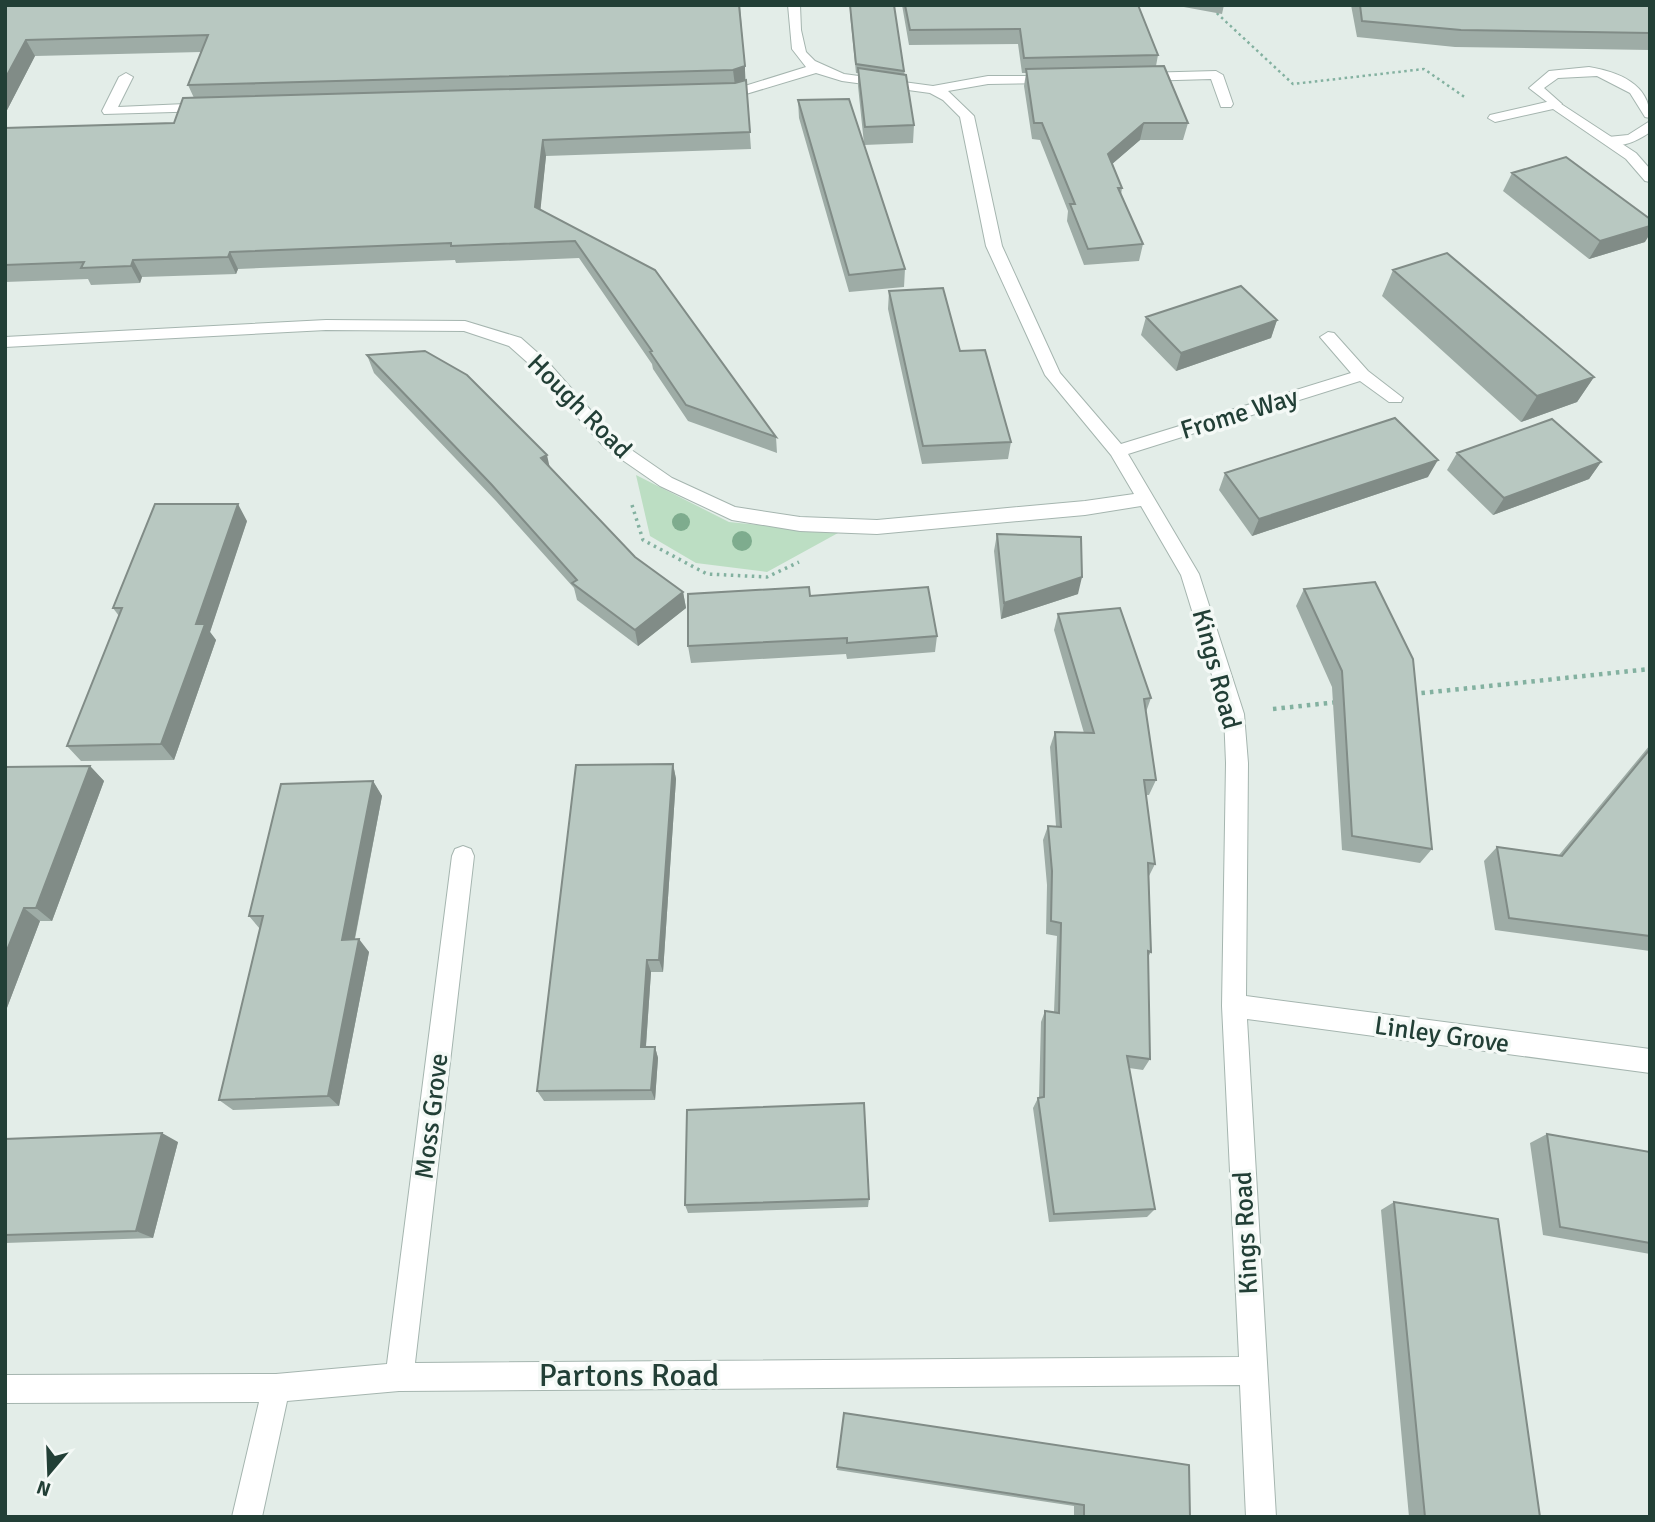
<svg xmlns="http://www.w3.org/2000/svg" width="1655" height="1522" font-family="Signika,sans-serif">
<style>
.green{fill:#bcdec3}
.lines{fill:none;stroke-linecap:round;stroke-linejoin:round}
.service-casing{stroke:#a5b5af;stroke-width:2}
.minor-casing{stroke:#a5b5af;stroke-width:2}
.path-far2{stroke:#83b1a0;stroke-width:2.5;stroke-dasharray:2.5 3.5;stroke-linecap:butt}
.path-far1{stroke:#83b1a0;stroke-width:3.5;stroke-dasharray:2.5 4.5;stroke-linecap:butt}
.path{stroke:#83b1a0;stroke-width:4.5;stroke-dasharray:3.5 5;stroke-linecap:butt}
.service{fill:#fff;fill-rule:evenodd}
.minor{fill:#fff;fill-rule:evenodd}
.tree{fill:#7eac8e}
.wall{fill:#9eaca6}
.shaded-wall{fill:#818c87}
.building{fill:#b8c8c1;stroke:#818c87;stroke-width:2}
.labels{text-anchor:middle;stroke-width:7;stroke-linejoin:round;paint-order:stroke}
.street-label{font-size:26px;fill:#223f36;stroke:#f4f9f6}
.near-street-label{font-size:32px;fill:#223f36;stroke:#f4f9f6}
</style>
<rect width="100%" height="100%" fill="#e3ede8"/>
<path class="green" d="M636 475 729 522 838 533 767 572 696 563 650 536Z"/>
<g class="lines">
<g class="service-casing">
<path id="service" d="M1589 67C1619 72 1650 84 1650 118L1645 117 1630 93 1597 76 1558 78 1544 88 1562 104 1555 108 1529 88 1549 71Z
M1650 121V132C1638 141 1615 152 1601 141L1608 137 1628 135Z"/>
</g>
<g class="minor-casing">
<path id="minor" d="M788 5H800L801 30 806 52 815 61 844 74 933 86 988 76H1059V82L1054 83 988 84 948 91 974 116 1002 246 1060 373 1121 444 1351 373 1320 337 1328 332 1334 333 1368 371 1403 398 1401 402H1389L1360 381 1128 454 1199 574 1244 714 1248 763 1246 996 1650 1049V1073L1247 1019 1276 1517H1246L1240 1385 399 1391 287 1401 262 1517H232L259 1402 5 1403V1375L276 1374 387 1364 452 856 455 849 463 846 471 849 474 856 415 1363 1239 1357 1222 1006 1226 763 1224 714 1181 575 1141 506 1085 515 877 534 800 531 732 520 660 486 605 448 536 370 509 346 464 331 326 330 5 347V337L326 320 465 321 521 338 548 362 617 440 672 478 735 507 800 517 877 520 1085 501 1134 494 1111 455 1045 375 986 246 960 117 943 100 930 93 842 81 816 73 736 97 714 96V90L735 89 806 67 792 49Z
M1216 71 1223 75 1233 104 1231 107H1221L1211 79 1142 81 1135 77 1142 73Z
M126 73 133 77 118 107 208 103 215 107 208 111 104 114 102 111 119 77Z
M1555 100 1636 153 1650 169V182L1645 181 1626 159 1553 109 1495 122 1488 118 1490 115Z"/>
</g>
<path class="path-far2" d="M1208 5 1293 84 1424 69 1466 98"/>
<path class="path-far1" d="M632 505 643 540 707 574 767 577 799 562"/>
<path class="path" d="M1413 694 1650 669
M1273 709 1338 702"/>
<use href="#service" class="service"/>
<use href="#minor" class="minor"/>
</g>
<g class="tree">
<circle cx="681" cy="522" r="9"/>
<circle cx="742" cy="541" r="10"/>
</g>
<path class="wall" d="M5 5H740L751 149 546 156 540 210 655 270 776 437 777 453 688 421 653 369 652 364 579 258 456 263 455 260 238 269 236 274 142 277 140 283 91 285 88 279 5 282V128L174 123 194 98 188 85 201 52 35 56 5 114Z
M850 5 904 71 914 125 913 143 864 145 905 269 904 287 849 292 799 118 798 100 864 144 858 86V73H856L850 14Z
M902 5H1138L1158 55 1156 66 1188 123 1183 140H1140L1112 164 1122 188 1121 195 1143 244 1139 261 1084 265 1067 221 1068 211 1040 140 1032 139 1024 86 1026 73H1022L1018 44 909 45Z
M1173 5H1224L1222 14Z
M1351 5H1650V50L1455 47 1357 37Z
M1512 173 1645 242 1589 259 1503 191Z
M1393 270 1594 377 1577 402 1521 422 1382 296Z
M889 291 960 351 1011 442 1008 459 922 464 888 309Z
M1146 317 1277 320 1271 338 1176 371 1141 335Z
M367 355 550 468 635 557 683 592 686 608 638 646 577 600 574 588 496 501 374 373Z
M1457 453 1601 462 1589 479 1493 515 1447 470Z
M1225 473 1428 477 1252 536 1219 490Z
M247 521 210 632 216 640 174 760 81 761 67 746 119 616 113 608Z
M997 534 1078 594 1001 619 994 551Z
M1304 589 1432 849 1420 863 1342 850 1332 687 1296 606Z
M810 596 937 636 935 652 847 659 846 654 691 663 688 646Z
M1058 614 1151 698 1146 712 1156 780 1149 795H1146L1155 864 1149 876 1151 952 1148 957 1150 1059 1143 1070 1129 1068 1155 1209 1147 1217 1049 1222 1033 1108 1038 1098 1039 1097 1041 1022 1045 1011 1054 1012 1057 936 1046 934 1047 885 1043 840 1048 826H1056L1050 747 1055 732 1084 733 1054 630Z
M1650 745V951L1495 930 1484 861 1497 847 1559 855Z
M673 764 676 779 663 972H651L646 1047H655L658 1058 655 1100 544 1101 537 1091Z
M90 766 104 781 52 921H40L5 1013V767Z
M373 781 382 796 355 939 369 952 339 1106 233 1110 219 1100 260 929 249 916Z
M1547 1134 1650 1152V1254L1543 1235 1530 1143Z
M5 1139 178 1142 153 1238 5 1243Z
M869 1199 868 1207 688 1213 685 1205Z
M1394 1202 1540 1517H1409L1381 1210Z
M844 1413 1190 1517H1074V1506L837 1470Z"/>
<path class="shaded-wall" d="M26 40 35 56 5 114V79Z
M745 66V83L735 86 733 70Z
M1144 123 1140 140 1104 171 1108 154Z
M543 140 546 156 539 224 535 207Z
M1650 226V234L1645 242 1589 259 1600 241Z
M230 252 238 269 236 274 228 257Z
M133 260 142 277 140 283 131 266Z
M1277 320 1271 338 1176 371 1181 353Z
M1594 377 1577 402 1521 422 1537 396Z
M547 455 551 473 541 458Z
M1438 460 1428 477 1252 536 1259 519Z
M1601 462 1589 479 1493 515 1504 498Z
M238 504 247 521 210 632 216 640 174 760 161 744 196 624Z
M1082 577 1078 594 1001 619 1004 603Z
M683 592 686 608 638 646 635 630Z
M673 764 676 779 663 972 659 960Z
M90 766 104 781 52 921 36 908Z
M373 781 382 796 352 952 342 940Z
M24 908 40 921 5 1013V955Z
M359 939 369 952 339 1106 328 1096Z
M647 960 651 972 645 1058 641 1047Z
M655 1047 658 1058 655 1100 651 1090Z
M162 1133 178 1142 153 1238 136 1231Z"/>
<path class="building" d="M5 5H739L745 66 733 70 188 85 208 35 26 40 5 79Z
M850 5H894L904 71 856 64Z
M905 5H1138L1158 55 1024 58 1020 29 910 30Z
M1360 5H1650V33L1461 30 1362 21Z
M1164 66 1188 123H1144L1108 154 1122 188H1118L1143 244 1088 249 1070 204H1075L1042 123H1034L1026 69Z
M858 68 906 75 914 125 865 127Z
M746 80 750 132 543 140 535 207 655 270 776 437 686 405 650 352 652 351 575 241 451 246V243L230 252 228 257 133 260 131 266 81 268 84 262 5 265V128L174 123 183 98 735 83Z
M849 99 905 269 849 275 798 100Z
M1566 157 1650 219V226L1600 241 1512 173Z
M1447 253 1594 377 1537 396 1393 270Z
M1241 286 1277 320 1181 353 1146 317Z
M943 288 960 351 985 350 1011 442 923 446 889 291Z
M425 351 467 375 547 455 541 458 635 557 683 592 635 630 572 583 577 580 491 484 367 355Z
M1395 418 1438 460 1259 519 1225 473Z
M1552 419 1601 462 1504 498 1457 453Z
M155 504H238L196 624H205L161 744 67 746 122 608H113Z
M997 534 1081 537 1082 577 1004 603Z
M1375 582 1413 659 1432 849 1352 836 1342 671 1304 589Z
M809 587 810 596 928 587 937 636 847 643V638L688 646V594Z
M1120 608 1151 698 1144 699 1156 780H1144L1155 864 1148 863 1151 952 1148 951 1150 1059 1127 1056 1155 1209 1054 1214 1038 1098 1044 1097 1045 1011 1059 1013 1061 923 1051 921 1052 871 1048 826 1061 827 1055 732 1094 733 1058 614Z
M1650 749V936L1509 918 1497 847 1562 856Z
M673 764 659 960H647L641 1047H655L651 1090 537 1091 576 765Z
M90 766 36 908H24L5 955V767Z
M373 781 342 940 359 939 328 1096 219 1100 263 916H249L281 784Z
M864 1103 869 1199 685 1205 687 1110Z
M162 1133 136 1231 5 1235V1139Z
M1547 1134 1650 1152V1243L1560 1227Z
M1394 1202 1498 1219 1540 1517H1425Z
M844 1413 1189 1465 1190 1517H1084V1505L837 1467Z"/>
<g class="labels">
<g class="street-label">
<text transform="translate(580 406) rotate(45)" y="9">Hough Road</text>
<text transform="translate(1239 413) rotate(-17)" y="9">Frome Way</text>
<text transform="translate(1217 669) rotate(75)" y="9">Kings Road</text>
<text transform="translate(1442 1034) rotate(8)" y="9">Linley Grove</text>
<text transform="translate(431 1116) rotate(-83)" y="9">Moss Grove</text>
<text transform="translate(1245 1233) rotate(-93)" y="9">Kings Road</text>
</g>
<g class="near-street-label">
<text x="629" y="1386">Partons Road</text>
</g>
</g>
<rect width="1655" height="1522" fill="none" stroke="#223f36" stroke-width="14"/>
<g transform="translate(49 1473) rotate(199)" stroke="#f4f9f6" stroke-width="5" paint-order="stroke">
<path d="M0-5L12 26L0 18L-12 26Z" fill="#223f36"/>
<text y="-10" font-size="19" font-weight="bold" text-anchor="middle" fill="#223f36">N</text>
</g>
</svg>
